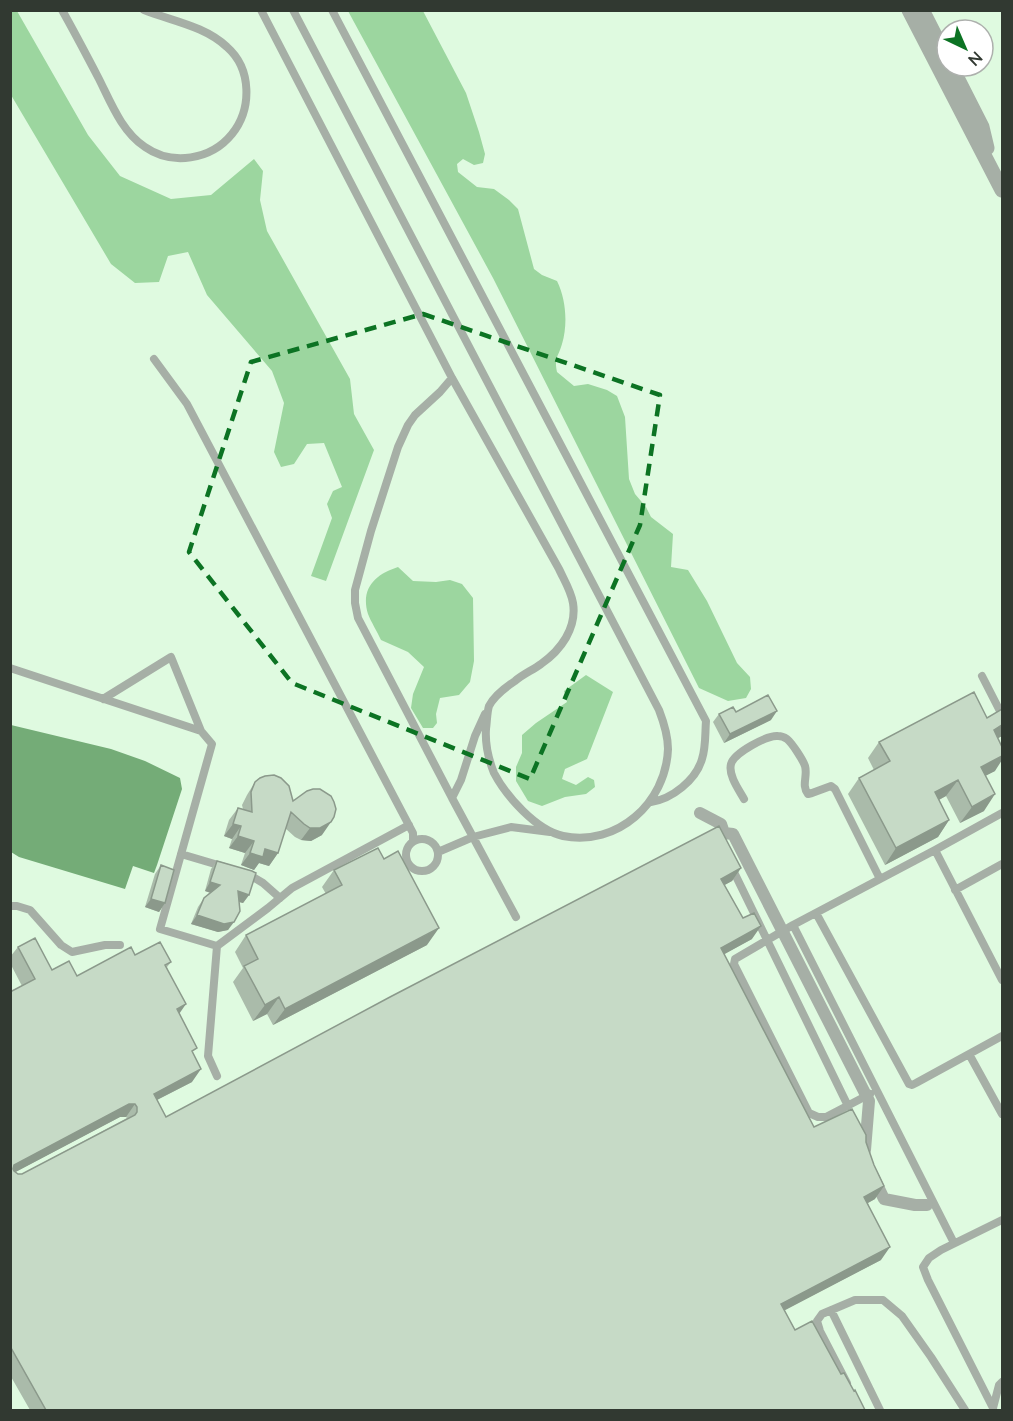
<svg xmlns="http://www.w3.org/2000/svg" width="1013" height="1421" font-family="Lato,sans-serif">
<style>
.built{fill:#dffae0;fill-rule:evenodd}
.forest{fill:#9cd69f}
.water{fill:#74ac77}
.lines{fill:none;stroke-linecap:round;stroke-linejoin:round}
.service{stroke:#a6afa6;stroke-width:8}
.pedestrian{stroke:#a6afa6;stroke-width:12}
.minor{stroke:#a6afa6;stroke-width:15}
.wall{fill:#aba;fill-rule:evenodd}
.shaded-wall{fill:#8b998b}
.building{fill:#c6dac6;stroke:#8b998b;stroke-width:1.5;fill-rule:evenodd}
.marked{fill:none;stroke:#0c7323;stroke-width:4.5;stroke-dasharray:12 8;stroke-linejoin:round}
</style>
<rect width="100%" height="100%" fill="#edfeed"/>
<path class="built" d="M11 11H1002V1410H11ZM947 30H983V66H947Z"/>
<path class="forest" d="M10 11H17L88 135 120 176 171 199 211 195 254 159 263 171 260 200 267 231 350 379 354 414 374 450 326 581 311 576 332 518 327 504 333 491 342 487 324 443 307 444 294 464 281 467 274 452 284 403 272 371 207 295 188 252 168 256 159 282 135 283 111 264 11 95Z
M348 11H423L466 93 479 132 485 154 483 163 474 165 463 159 457 164 458 172 477 187 494 189 509 200 518 209 534 269 542 275 557 281C566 299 568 324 562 344 558 358 554 357 557 372L574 386 588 384 607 390 617 396 625 417 629 479 635 494 646 507 651 517 673 534 671 567 688 570 707 601 737 663 750 677 751 689 746 698 728 701 699 688 493 278Z
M398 567 413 581 436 582 450 580 462 584 473 598 474 661 470 682 459 695 440 698 436 714 437 723 433 728H423L411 708 413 694 424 667 408 652 381 640C377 631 371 622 368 614 360 588 376 574 398 567Z
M586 675 613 692 587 759 565 769 562 779 576 785 588 777 594 780 595 787 586 794 565 797 542 806 528 801 516 781V767L522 753V735L536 723 567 702 564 691Z"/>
<path class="water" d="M11 725 111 749 145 761 180 778 182 789 157 865 154 873 133 866 125 889 19 857 11 852Z"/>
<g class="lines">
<path class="service" d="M62 10C75 33 87 56 99 79 111 103 122 132 145 147 172 166 211 160 232 134 252 109 252 69 227 47 205 26 172 21 144 10
M261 10 452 378 559 569C564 580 571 591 573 603 577 628 561 650 541 664 533 670 523 674 515 681 506 687 494 696 489 706 487 712 487 722 486 729 485 744 488 758 494 773 506 796 536 830 563 836 617 847 666 803 668 749 668 735 664 723 659 710L293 10
M332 10 706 721C705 733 706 747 702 759 696 780 672 799 651 802
M154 359 187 404 413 833V841
M452 378 440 392 415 415 408 425 398 447 371 531 355 590V603L358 618 452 798
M10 668 201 731 171 657 103 699
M982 676 1002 715
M485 714 475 736 461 780 452 798 473 837 511 827 550 832
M201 731 212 744 160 929 217 946 208 1056 217 1076
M744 799C739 790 728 775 731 764 734 753 767 735 778 736 781 736 784 737 787 739 792 743 803 760 805 766 808 776 801 785 808 794L812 793 831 786 835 789 880 879
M406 855a16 16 0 1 1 32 0a16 16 0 1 1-32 0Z
M935 850 1002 980
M438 852 473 837 516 917
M181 854 225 867
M732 868 848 1106
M248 874 263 883 280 898
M955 890 1002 864
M10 906H17L30 910 61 945 72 952 105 945H120
M816 913 909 1084 912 1085 916 1083 1002 1036
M793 925 735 959 734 964 809 1113 818 1117H826L870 1094
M217 946 268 908 292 888 409 825
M969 1054 1002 1114
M954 1243 793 925 935 850 1002 813
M831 1310 880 1410
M847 1383 820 1331 817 1321 822 1314 855 1300H883L902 1316 931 1357 965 1410
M993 1408 928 1280 923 1267 929 1258 941 1250 1002 1220
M993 1408 999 1385 1002 1382"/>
<path class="pedestrian" d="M700 813 721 824 724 833 733 834 869 1101 865 1150
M874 1178 884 1199 915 1205H927"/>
<path class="minor" d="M909 10 1002 190
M922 10 947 59
M951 66 982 127 987 148"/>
</g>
<path class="wall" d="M736 712 771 720 724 743 713 722 719 714Z
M987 718 1002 736 998 738 995 771 986 775 984 811 960 823 946 796 939 800 949 820 938 837 885 865 848 794 859 778 874 770 868 758 879 742Z
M255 782 293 801 322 835 311 841 301 840 295 837 285 828 278 853 269 866 259 863 254 870 241 865 245 853 229 848 232 839 224 836 229 820 238 808 243 809 242 805 247 795Z
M217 861 249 895 243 903 239 902 228 930 218 932 191 924 198 907 204 898 211 893 205 891 211 869Z
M161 865 165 903 159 912 145 907 155 874Z
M741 868 732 881 724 885 752 939 724 954 814 1127 866 1142 875 1199 868 1203 881 1260 784 1310 795 1330 841 1374 854 1391 865 1410H30L10 1375V992L22 986 10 963V957L18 947 52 970 77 976 135 955 171 962 167 967 180 1014 193 1053 192 1082 157 1100 166 1117ZM120 1117H126L127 1118 22 1174H18L15 1172Z
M334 870 427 945 273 1025 267 1014 253 1021 233 982 243 968 235 952 246 935 326 894 322 887Z"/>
<path class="shaded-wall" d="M777 711 771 720 724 743 730 734Z
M1002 725V736L982 747 994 730Z
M1002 756V760L995 771 970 784 981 767Z
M958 780 946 796 923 808 935 792Z
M995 794 984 811 960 823 972 807Z
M949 820 938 837 885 865 896 848Z
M331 822 322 835 311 841 301 840 310 828Z
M233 824 241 826 232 839 224 836Z
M238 836 254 841 245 853 229 848Z
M265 849 278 853 269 866 259 863 254 870 241 865 250 853Z
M741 868 732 881 712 892 721 879Z
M210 882 220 885 214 894 205 891Z
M238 891 249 895 243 903 232 900Z
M151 899 165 903 159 912 145 907Z
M197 915 234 922 228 930 218 932 191 924Z
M761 926 752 939 712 961 721 948Z
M439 928 427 945 273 1025 285 1009Z
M279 997 267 1014 253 1021 265 1005Z
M186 1004 177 1017V1009Z
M201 1069 192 1082 145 1106 154 1094Z
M129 1104H135L126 1117H120L10 1175 14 1165Z
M884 1186 875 1199 855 1210 864 1197Z
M890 1247 881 1260 772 1317 781 1304Z"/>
<path class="building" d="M974 692 987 718 1002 709V725L994 730 1002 747V756L981 767 995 794 972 807 958 780 935 792 949 820 896 848 859 778 890 761 879 742Z
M768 695 777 711 730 734 719 714 733 707 736 712Z
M274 775 281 778 289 786 293 801 307 791 313 789H320L331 796 334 802 336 809 334 817 331 822 320 828H310L304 824 291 812 278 853 265 849 263 857 250 853 254 841 238 836 241 826 233 824 238 808 252 812 251 792 255 782 260 778 265 776Z
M719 826 741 868 721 879 743 918 754 913 761 926 721 948 814 1127 852 1109 866 1135V1142L874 1165 884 1186 864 1197 890 1247 781 1304 795 1330 812 1321 841 1374 844 1373 854 1391 855 1390 865 1410H46L10 1346V992L35 979 18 947 35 938 52 970 69 961 77 976 131 947 135 955 160 942 171 962 165 965 186 1004 177 1009 197 1048 192 1051 201 1069 154 1094 166 1117 390 997ZM129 1104H135L137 1107V1112L135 1115 22 1174H18L14 1171 13 1169 14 1165Z
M378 848 384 859 398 851 439 928 285 1009 279 997 265 1005 244 966 258 959 246 935 342 885 334 870Z
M217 861 252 871 256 873 249 895 238 891 240 911 234 922 224 924 197 915 204 898 220 885 210 882Z
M161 865 174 870 165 903 151 899Z"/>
<path class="marked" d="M423 314 660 395 640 525 530 779 292 683 189 552 251 362Z"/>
<rect width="1013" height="1421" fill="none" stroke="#313931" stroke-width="24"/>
<g transform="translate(965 48) rotate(136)"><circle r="28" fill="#ffffff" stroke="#adb0ad" stroke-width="1.5"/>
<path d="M0-4.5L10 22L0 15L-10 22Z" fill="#0c7323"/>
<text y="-9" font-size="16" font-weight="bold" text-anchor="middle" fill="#313931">N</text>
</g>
</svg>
